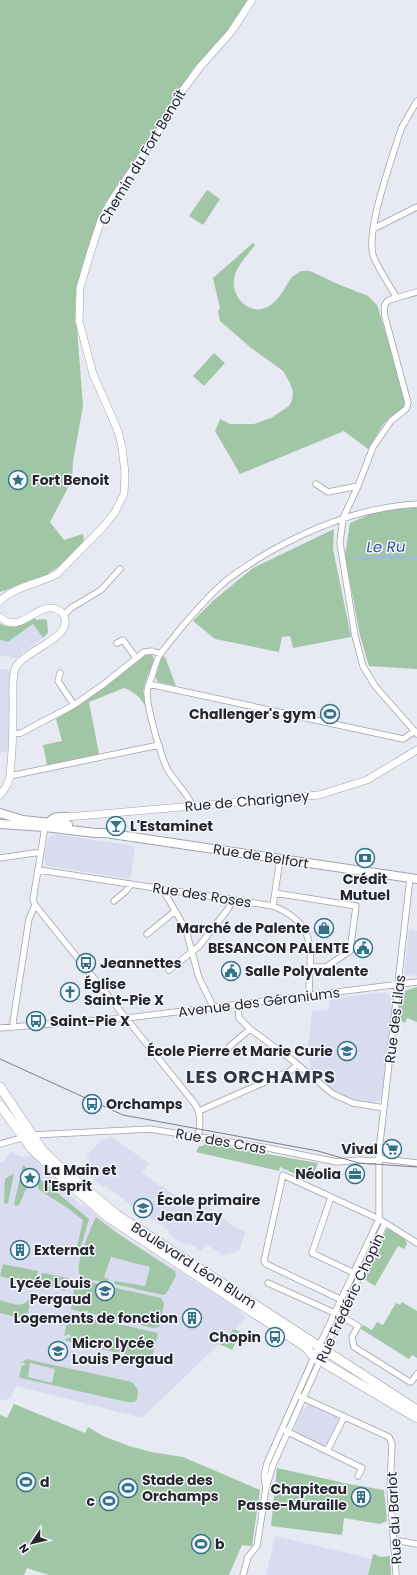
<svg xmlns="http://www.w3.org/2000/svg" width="417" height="1575" font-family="Poppins,sans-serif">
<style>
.built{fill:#d9dcee}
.green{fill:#a0c6a5;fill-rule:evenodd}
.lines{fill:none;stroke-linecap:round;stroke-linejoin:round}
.stream{stroke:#9eb7e9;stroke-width:2}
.minor-casing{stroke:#a1a2ad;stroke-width:7}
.tertiary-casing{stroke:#a1a2ad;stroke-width:8}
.secondary-casing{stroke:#a1a2ad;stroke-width:10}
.primary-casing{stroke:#a1a2ad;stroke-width:10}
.minor{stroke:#fff;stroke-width:5.5}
.tertiary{stroke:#fff;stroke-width:7}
.secondary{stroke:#fff;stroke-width:8}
.primary{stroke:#fff;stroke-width:9}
.tram{stroke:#7e7f86;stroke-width:1}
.labels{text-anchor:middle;stroke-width:3;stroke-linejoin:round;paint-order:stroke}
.street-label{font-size:14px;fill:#27272b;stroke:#f4f6ff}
.poi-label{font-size:14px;font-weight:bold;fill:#27272b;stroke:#f4f6ff;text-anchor:start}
.water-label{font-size:15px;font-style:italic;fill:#375592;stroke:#f4f6ff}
.district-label{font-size:18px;font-weight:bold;letter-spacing:1px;fill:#34363e;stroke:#f4f6ff}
</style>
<rect width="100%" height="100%" fill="#e7e9f3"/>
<path class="built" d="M33 624 43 638 22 653 16 659 12 657 0 656V640L8 642Z
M0 669H7L10 672V716L7 718V722L9 724V741L8 752 2 751 1 753H0Z
M55 834 135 846 130 879 47 866 44 861 47 842 50 836Z
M409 930 417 931V976L408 975 404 978Z
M385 992 393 999 382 1098 374 1104 359 1102 335 1093 314 1075 310 1069 311 1066 310 1059 307 1056 312 1011 328 1010 330 1005V999Z
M111 1137 149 1163 142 1173 197 1210 203 1203 232 1225 245 1232 240 1249 235 1252 223 1255 206 1244 201 1251 189 1243 187 1246 168 1234 170 1231 132 1206 105 1185 103 1187 93 1179 95 1177 84 1167 90 1161 86 1157 101 1140Z
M10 1151 20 1157 32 1156 39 1163 38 1164 81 1205 88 1207 103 1221 120 1234 238 1309 246 1318 142 1418 16 1386 10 1398 0 1401V1163L4 1162Z
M308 1403 337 1417 339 1421 327 1444 323 1446 295 1432 294 1429 303 1409H305Z
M275 1536 372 1559 368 1575H266Z"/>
<path class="green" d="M0 0H248L229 30 193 69 96 226C87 250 78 277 75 303L83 406 73 461 72 480 50 522 64 540 83 534 84 541 60 566 46 575 0 592Z
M207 190 220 199 203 225 189 216Z
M253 243 255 245C248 255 236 266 234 279 231 300 254 319 272 304 281 297 286 285 292 277L301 271H310L340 285 368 296 377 305 408 405 384 423 368 449 344 431 240 474 215 431 220 419 230 424H254L271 418 289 406 292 400 293 392 290 383 283 371 250 347 220 321 218 311 220 308 213 278Z
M214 353 225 363 204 386 193 376Z
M408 508H417V669L369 666 360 635 345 556 350 523 375 512Z
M334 529 333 549 351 637 293 648 290 636 282 637 279 652 215 639 193 621 214 600 253 568Z
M34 618 36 620 44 619 47 620 48 633 43 638 33 624 8 642 0 640V624C16 630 20 626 34 618Z
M147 654 152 655 154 659 145 683 143 692 146 707C140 697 135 692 124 688L89 702 99 754 47 765 43 745 62 741 56 719 80 705Z
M162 656 165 657 176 686 159 682 156 679V675Z
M417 987V1022L407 1018 405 1023C394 1018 400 998 405 991Z
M205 1143 318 1163 311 1181 280 1167 279 1171 196 1152 199 1146H203Z
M23 1165 34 1174V1188L28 1185 19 1205 16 1206 14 1204Z
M14 1173 8 1203 6 1204 4 1202 5 1179Z
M38 1177 89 1219 79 1253 77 1247 83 1220 66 1207 38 1189Z
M96 1217 120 1235 176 1272 175 1274 176 1276 166 1294 163 1295 114 1284 115 1281 145 1286 150 1267 111 1257 104 1277 109 1279 107 1283 83 1278C81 1276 80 1275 79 1273 76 1262 91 1227 96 1217Z
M389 1229 405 1239 407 1244 404 1249 398 1246 375 1286 364 1279 386 1230Z
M3 1264 38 1271 35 1284 13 1280 0 1276Z
M43 1273 68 1278 65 1291 39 1283 41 1274Z
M80 1280 161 1298 164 1304 159 1327 153 1328 88 1313V1311H85L84 1313 71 1309 75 1283Z
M30 1297 32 1298 26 1319 0 1313V1300C10 1303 24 1310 30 1297Z
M402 1302 417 1311V1358L412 1355 409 1359 361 1329 363 1325 372 1330 377 1322 383 1325 396 1303 400 1305Z
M69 1313 158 1333 152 1358 150 1360 66 1341 65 1339 71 1337 70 1334 64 1336Z
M234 1329 241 1332 232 1350 219 1344Z
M26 1359 132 1382 138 1390 137 1400 134 1402H127L21 1378 19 1377 22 1365 24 1366 25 1363H22ZM30 1363 55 1369 52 1383 28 1377Z
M14 1404 85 1433 88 1427 103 1436 129 1446 151 1452 183 1457 260 1490 252 1546 242 1545 229 1575H49L27 1568 24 1575H0V1415L7 1418Z
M277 1468 349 1484 384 1490 387 1521 380 1524 344 1518 342 1535 271 1526Z
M373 1554 381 1557 390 1556 391 1575H368Z"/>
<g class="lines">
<path class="stream" d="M355 559 391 556 417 558"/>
<g class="minor-casing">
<path id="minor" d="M373 229 417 207
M417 292 389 300C383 304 384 309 385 317L408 403 406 409 391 421 373 447 358 486 343 518 340 543 355 636 363 666 375 686 417 734
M397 298C390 286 377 267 373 255 366 230 391 162 399 135L402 127 417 101
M316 484 328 492 358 486
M64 615 71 608 101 590 120 569
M117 643 123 640 136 658
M60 673 58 681 74 705
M149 684 403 739 415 731
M13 734 21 733 74 705 104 684 144 652 152 651 161 654
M10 776 159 745
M192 806C190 796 175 782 169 772 161 759 147 707 147 693 147 687 150 681 152 676 154 669 156 662 159 656 164 648 171 641 176 634 190 617 205 600 221 585 236 572 254 561 271 551 317 525 365 507 417 504
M45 827 33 900 35 905 195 1104C202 1115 200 1125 198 1137
M0 858 34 853H41
M39 870 273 906C321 925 309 955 309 996
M166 890V895L169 900 186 930 199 978 214 1008
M275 893 356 906 350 951 326 967H311
M114 901 126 891 131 884
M273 906 280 859
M147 934 175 911
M169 970 199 946 228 909 233 900
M238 1005 239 1018 250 1029 292 1060 333 1094 353 1103 384 1108
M14 1027 13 1022 29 919 35 905
M0 1028 127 1018 417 982
M229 1047 250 1029
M199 1111 290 1071 297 1065
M0 1144 32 1135 150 1129 268 1148 337 1162 359 1160 371 1161 383 1159 417 1163
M331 1197 312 1253 354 1273
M268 1283 339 1315 358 1326 352 1337 354 1347 410 1382 412 1381 417 1374
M344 1301 266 1264 264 1261 283 1175 379 1219 417 1243
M301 1397 389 1437 392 1444 390 1489 396 1575
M286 1431 362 1468 358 1476
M327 1451 344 1417
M266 1488 264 1475 267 1463 314 1357 379 1219V1151L410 878
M394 1540 417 1544
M243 1575 248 1557 257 1546 266 1488 273 1465 317 1367 385 1223"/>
</g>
<g class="tertiary-casing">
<path id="tertiary" d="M0 601C15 586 39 584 57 574L103 527 115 512 124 494 125 473 122 447 118 431 93 374 79 321 80 288 90 254 101 220 112 200 159 131 180 94 200 67 231 32 252 0
M0 617C22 636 35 602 56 609 58 610 62 612 63 614 77 638 22 650 15 669 12 679 13 690 13 700 13 721 13 743 11 764 10 770 11 777 8 782 7 787 3 791 0 795
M67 817 319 795 367 780 417 750"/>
</g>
<g class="secondary-casing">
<path id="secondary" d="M0 813 23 820 68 825
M50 822C53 816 61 817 67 817
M0 824 45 827 95 833H105L417 879"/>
</g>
<g class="primary-casing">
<path id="primary" d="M0 1087 43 1151 64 1171 117 1215 417 1410
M0 1105 32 1149 67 1182 109 1218 306 1347 314 1357 417 1418"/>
</g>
<use href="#minor" class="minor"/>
<use href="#tertiary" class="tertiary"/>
<use href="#secondary" class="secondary"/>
<use href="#primary" class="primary"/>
<path class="tram" d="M0 1059 123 1115 318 1151 359 1163 417 1167"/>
</g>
<defs>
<g id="sight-ring" transform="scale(1)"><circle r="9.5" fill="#f4f6ff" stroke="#337287" stroke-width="1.5"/><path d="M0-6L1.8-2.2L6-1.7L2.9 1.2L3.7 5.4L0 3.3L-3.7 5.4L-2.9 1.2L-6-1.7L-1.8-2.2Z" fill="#337287"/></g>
<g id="stadium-ring" transform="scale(1)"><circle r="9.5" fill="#f4f6ff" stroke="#337287" stroke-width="1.5"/><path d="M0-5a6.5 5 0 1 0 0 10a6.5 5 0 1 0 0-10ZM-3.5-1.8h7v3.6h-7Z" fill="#337287"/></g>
<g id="bar-ring" transform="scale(1)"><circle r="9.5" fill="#f4f6ff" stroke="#337287" stroke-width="1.5"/><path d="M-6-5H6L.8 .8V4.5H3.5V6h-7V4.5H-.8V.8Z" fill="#337287"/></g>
<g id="bank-ring" transform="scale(1)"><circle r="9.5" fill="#f4f6ff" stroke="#337287" stroke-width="1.5"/><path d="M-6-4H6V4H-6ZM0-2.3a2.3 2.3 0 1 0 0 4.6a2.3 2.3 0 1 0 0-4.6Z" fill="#337287"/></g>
<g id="shop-ring" transform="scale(1)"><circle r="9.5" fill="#f4f6ff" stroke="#337287" stroke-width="1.5"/><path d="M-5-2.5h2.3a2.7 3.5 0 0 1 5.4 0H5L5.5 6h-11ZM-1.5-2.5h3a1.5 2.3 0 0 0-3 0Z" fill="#337287"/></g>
<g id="civic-ring" transform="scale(1)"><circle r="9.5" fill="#f4f6ff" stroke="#337287" stroke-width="1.5"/><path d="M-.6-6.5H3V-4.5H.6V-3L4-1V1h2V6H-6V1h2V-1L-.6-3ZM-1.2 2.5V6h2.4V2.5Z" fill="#337287"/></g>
<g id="bus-ring" transform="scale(1)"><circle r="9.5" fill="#f4f6ff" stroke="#337287" stroke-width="1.5"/><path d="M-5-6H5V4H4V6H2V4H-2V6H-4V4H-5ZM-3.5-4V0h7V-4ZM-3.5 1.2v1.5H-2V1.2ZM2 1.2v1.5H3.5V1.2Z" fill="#337287"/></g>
<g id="church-ring" transform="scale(1)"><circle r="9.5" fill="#f4f6ff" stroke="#337287" stroke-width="1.5"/><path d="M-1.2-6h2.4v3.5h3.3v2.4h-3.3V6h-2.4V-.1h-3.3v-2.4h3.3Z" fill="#337287"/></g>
<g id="school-ring" transform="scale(1)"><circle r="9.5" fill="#f4f6ff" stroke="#337287" stroke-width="1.5"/><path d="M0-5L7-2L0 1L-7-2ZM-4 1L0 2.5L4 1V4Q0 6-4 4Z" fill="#337287"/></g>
<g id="supermarket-ring" transform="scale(1)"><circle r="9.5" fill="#f4f6ff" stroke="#337287" stroke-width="1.5"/><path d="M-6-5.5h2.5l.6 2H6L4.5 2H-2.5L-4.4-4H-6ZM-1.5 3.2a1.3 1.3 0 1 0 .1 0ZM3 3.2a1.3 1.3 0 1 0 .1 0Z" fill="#337287"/></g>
<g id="office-ring" transform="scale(1)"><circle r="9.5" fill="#f4f6ff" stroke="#337287" stroke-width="1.5"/><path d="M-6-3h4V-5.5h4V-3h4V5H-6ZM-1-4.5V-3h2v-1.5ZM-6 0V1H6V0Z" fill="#337287"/></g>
<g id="building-ring" transform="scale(1)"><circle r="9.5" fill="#f4f6ff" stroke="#337287" stroke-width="1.5"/><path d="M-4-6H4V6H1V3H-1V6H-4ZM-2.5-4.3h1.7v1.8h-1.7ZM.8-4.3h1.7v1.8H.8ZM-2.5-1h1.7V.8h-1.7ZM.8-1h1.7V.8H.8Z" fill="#337287"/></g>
</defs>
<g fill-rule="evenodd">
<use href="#sight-ring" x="18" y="480"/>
<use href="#stadium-ring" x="330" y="714"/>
<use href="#bar-ring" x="116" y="826"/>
<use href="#bank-ring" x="365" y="858"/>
<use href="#shop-ring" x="324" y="928"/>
<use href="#civic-ring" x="363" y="948"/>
<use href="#bus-ring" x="86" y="963"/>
<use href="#civic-ring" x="231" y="971"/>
<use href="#church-ring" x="70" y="992"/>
<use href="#bus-ring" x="36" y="1021"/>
<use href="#school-ring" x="347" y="1051"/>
<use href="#bus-ring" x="92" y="1104"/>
<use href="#supermarket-ring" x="392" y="1149"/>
<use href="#office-ring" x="355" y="1174"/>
<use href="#sight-ring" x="30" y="1178"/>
<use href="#school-ring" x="143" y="1208"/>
<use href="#building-ring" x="20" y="1250"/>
<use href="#school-ring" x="105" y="1291"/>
<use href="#building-ring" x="192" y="1318"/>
<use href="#bus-ring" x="275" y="1337"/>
<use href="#school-ring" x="58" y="1351"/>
<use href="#stadium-ring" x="26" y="1482"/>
<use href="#stadium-ring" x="128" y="1488"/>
<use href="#building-ring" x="361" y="1497"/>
<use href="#stadium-ring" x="109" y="1501"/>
<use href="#stadium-ring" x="201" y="1544"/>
</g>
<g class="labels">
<g class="street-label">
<text transform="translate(142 157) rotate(-59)" y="5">Chemin du Fort Benoît</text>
<text transform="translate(247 801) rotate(-5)" y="5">Rue de Charigney</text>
<text transform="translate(261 856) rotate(9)" y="5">Rue de Belfort</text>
<text transform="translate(202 895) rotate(9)" y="5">Rue des Roses</text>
<text transform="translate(259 1002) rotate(-7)" y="5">Avenue des Géraniums</text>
<text transform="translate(395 1019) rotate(-83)" y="5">Rue des Lilas</text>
<text transform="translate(221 1141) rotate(10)" y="5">Rue des Cras</text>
<text transform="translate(194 1265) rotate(33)" y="5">Boulevard Léon Blum</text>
<text transform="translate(350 1298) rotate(-65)" y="5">Rue Frédéric Chopin</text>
<text transform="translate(394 1518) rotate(-93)" y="5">Rue du Barlot</text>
</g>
<g class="poi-label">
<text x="32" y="485">Fort Benoit</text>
<text x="316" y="719" text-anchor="end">Challenger's gym</text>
<text x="130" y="831">L'Estaminet</text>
<text x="365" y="884" text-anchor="middle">Crédit<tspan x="365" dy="16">Mutuel</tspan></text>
<text x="310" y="933" text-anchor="end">Marché de Palente</text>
<text x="349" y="953" text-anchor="end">BESANCON PALENTE</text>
<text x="100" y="968">Jeannettes</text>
<text x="245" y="976">Salle Polyvalente</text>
<text x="84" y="989">Église<tspan x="84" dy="16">Saint-Pie X</tspan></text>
<text x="50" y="1026">Saint-Pie X</text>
<text x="333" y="1056" text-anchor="end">École Pierre et Marie Curie</text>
<text x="106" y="1109">Orchamps</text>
<text x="378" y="1154" text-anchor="end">Vival</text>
<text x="44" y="1175">La Main et<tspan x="44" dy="16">l'Esprit</tspan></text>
<text x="341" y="1179" text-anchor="end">Néolia</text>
<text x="157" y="1205">École primaire<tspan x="157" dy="16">Jean Zay</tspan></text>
<text x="34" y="1255">Externat</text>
<text x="91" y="1288" text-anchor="end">Lycée Louis<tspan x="91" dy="16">Pergaud</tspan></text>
<text x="178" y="1323" text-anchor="end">Logements de fonction</text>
<text x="261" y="1342" text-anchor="end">Chopin</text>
<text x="72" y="1348">Micro lycée<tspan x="72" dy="16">Louis Pergaud</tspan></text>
<text x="142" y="1485">Stade des<tspan x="142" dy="16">Orchamps</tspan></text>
<text x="40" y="1487">d</text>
<text x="347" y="1494" text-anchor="end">Chapiteau<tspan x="347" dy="16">Passe-Muraille</tspan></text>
<text x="95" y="1506" text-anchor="end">c</text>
<text x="215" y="1549">b</text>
</g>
<g class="water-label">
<text transform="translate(386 547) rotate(-1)" y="5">Le Ru</text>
</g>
<g class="district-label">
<text x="261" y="1083">LES ORCHAMPS</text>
</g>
</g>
<g transform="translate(32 1543) rotate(235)" stroke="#f4f6ff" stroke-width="3" paint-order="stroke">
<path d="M0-3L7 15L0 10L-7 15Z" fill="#27272b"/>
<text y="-6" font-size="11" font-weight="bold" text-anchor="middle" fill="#27272b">N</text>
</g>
</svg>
